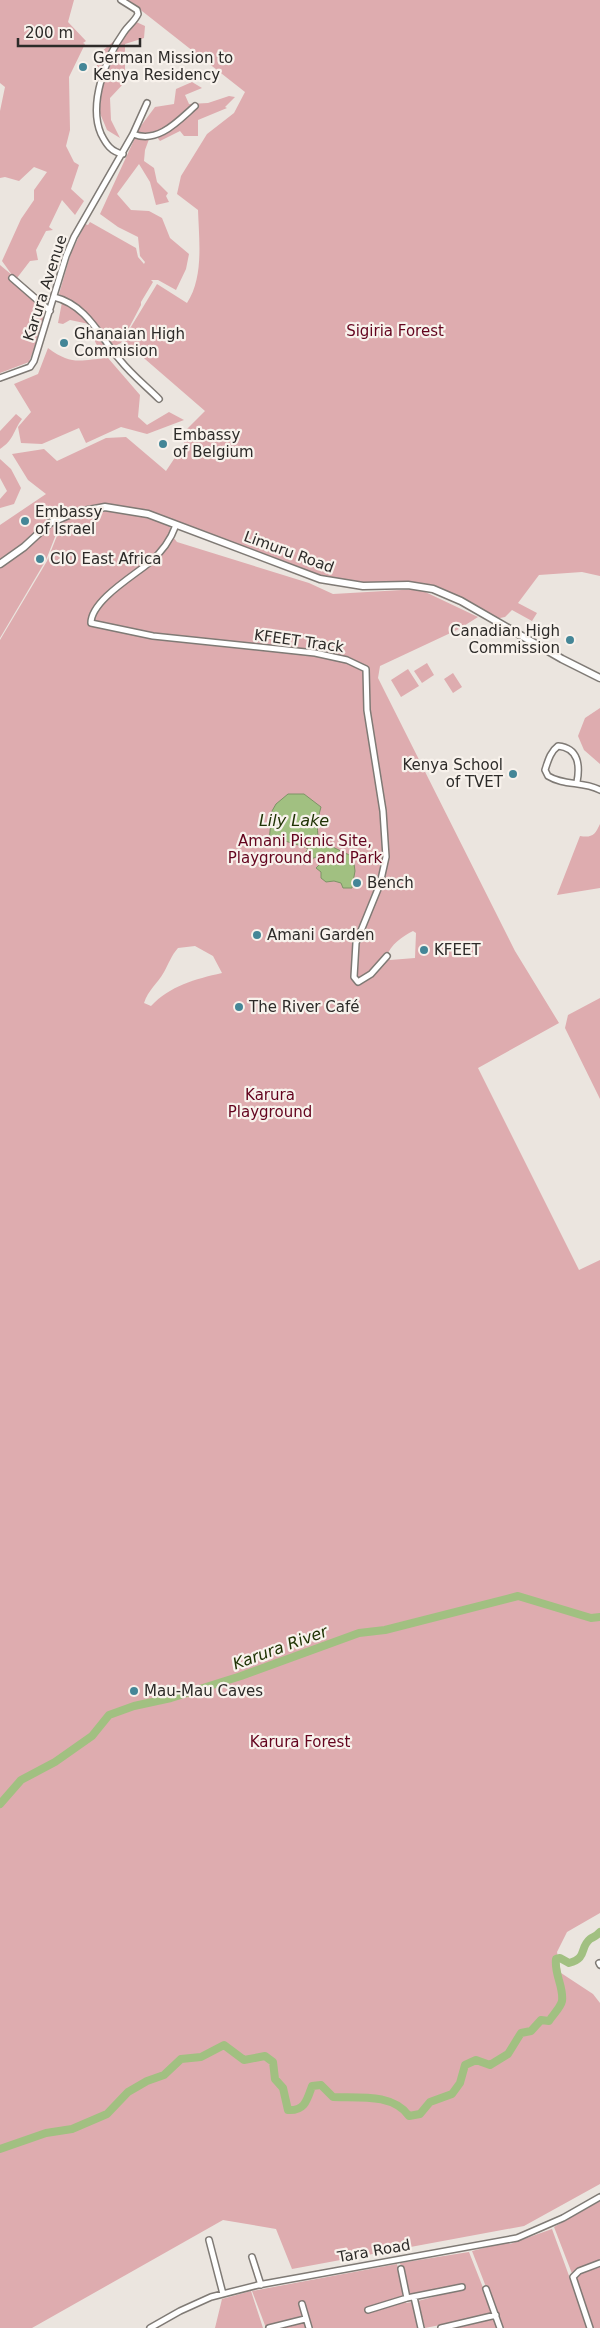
<svg xmlns="http://www.w3.org/2000/svg" width="600" height="2328" font-family="'DejaVu Sans',sans-serif">
<style>
.green{fill:#deacaf;fill-rule:evenodd}
.water{fill:#a1c081;stroke:#7e9367}
.lines{fill:none;stroke-linecap:round;stroke-linejoin:round}
.river{stroke:#a1c081;stroke-width:8}
.minor-casing{stroke:#7f7a75;stroke-width:8}
.major-casing{stroke:#7f7a75;stroke-width:9}
.minor{stroke:#fff;stroke-width:5}
.major{stroke:#fff;stroke-width:6}
.poi-dot{fill:#448697;stroke:#f8f2ec;stroke-width:2}
.labels{text-anchor:middle;stroke-width:4.5;stroke-linejoin:round;paint-order:stroke}
.poi-label{font-size:15px;fill:#2d2b29;stroke:#f8f2ec;text-anchor:start}
.street-label{font-size:15px;fill:#2d2b29;stroke:#f8f2ec}
.park-label{font-size:15px;fill:#63041e;stroke:#f8f2ec}
.water-label{font-size:16px;font-style:italic;fill:#203405;stroke:#f8f2ec}
</style>
<rect width="100%" height="100%" fill="#ebe5df"/>
<path class="green" d="M0 0H74L68 22 86 41 83 43 85 44 69 77 70 130 66 146 74 162 79 165 71 189 84 201 75 215 62 200 49 227 53 230 46 231 36 250 38 260 30 261 17 278 50 306 29 362 0 373V265L12 275 2 261 21 219 34 200V190L47 172 34 167 19 181 5 177 0 178V111L5 87 0 83Z
M128 0H600V576L582 572 539 575 518 603 537 613 532 621 512 610 505 617 490 620 423 585 340 583 169 523 129 512 169 524 173 537 177 542 309 583 333 594 419 589 478 617 459 629 380 666 378 678 515 951 559 1023 478 1068 579 1270 600 1260V1913L567 1932 557 1952 561 1973 593 1994 600 2003V2184L524 2226 292 2269 276 2229 223 2220 32 2328H0V640L47 561 64 518 40 530 16 551 0 561V525L46 494 28 480 12 454 44 449 57 461 106 438 126 437 166 471 184 444 183 433 205 411 123 340 157 284 187 303C204 277 199 240 198 210L177 194 181 176 207 134 234 113 245 92ZM413 931 416 933 415 958 390 960 387 956C390 945 403 936 413 931ZM195 946 213 956 222 973C195 979 170 986 151 1006L144 1003C148 990 158 983 164 972 169 963 171 956 178 948Z
M132 20 145 26 144 38 125 44V82L110 98 111 120 120 138 107 130 99 111 102 88 95 74 100 53 115 40Z
M192 82 202 88 185 95 189 104 208 103 229 96 235 97 225 107 227 108 198 120V136H184L180 131 160 141 152 131 145 150 144 161 154 168 157 182 168 193 166 196 169 202 156 205 150 182 139 164 117 194 131 210 149 211 162 218 170 238 189 254 186 269 176 290 158 280H151L153 282 141 302V305L121 343 113 347 97 346 92 334 96 333 94 325 70 320 63 324 58 323 63 297 59 294 71 253 85 224 88 225 90 222 136 248 138 257 144 264 145 262 140 256 138 237 118 227 100 214 140 127 155 107 174 104 176 89Z
M48 348C72 366 80 360 108 358L140 395 138 417 147 425 169 412 184 420 147 434 121 427 86 443 79 428 42 444 21 443 18 427 31 412 14 384 38 374Z
M16 414 22 419C13 431 14 440 0 449V431Z
M0 459 11 469 21 488 14 504 0 508V499L7 491 0 478Z
M62 519 46 560 0 638V567Z
M427 663 434 675 422 683 414 671Z
M408 669 419 686 401 697 391 680Z
M453 673 462 687 453 693 444 679Z
M600 708V764L584 750 578 736 585 718Z
M600 824V888L557 895 580 836C592 838 595 835 600 824Z
M600 998V1099L565 1028 568 1015Z
M600 2201V2328H593L554 2227Z
M552 2229 588 2328H502L472 2251 507 2242 510 2244Z
M469 2252 493 2313 490 2315 425 2328 418 2301 463 2289 462 2285 408 2295 400 2263Z
M397 2264 406 2303 412 2302 418 2328H266L252 2291Z
M251 2291 263 2328H215L222 2299Z
M494 2319 497 2328H456Z"/>
<path class="water" d="M288 794H304L321 807C317 821 316 831 320 845 333 844 341 853 353 856L355 871 352 888H343L341 883 334 881 326 882 321 878V872L316 868 320 864 316 857 309 860 303 856 308 849 305 847 285 841 269 842 272 811 276 804Z"/>
<g class="lines">
<path class="river" d="M0 1804 21 1780 55 1762 92 1736 109 1715 134 1706 171 1698 241 1676 359 1633 385 1630 518 1596 591 1618 600 1617
M0 2149 46 2133 72 2129 107 2114 128 2092 147 2081 164 2075 181 2059 201 2057 224 2045 244 2060 265 2056 273 2062 275 2079 283 2088 288 2110C305 2111 307 2100 312 2086L321 2085 333 2097C357 2098 393 2093 409 2116L420 2114 430 2102 452 2094 460 2083 465 2065 476 2060 490 2065 508 2054 521 2033 531 2031 541 2020 549 2021C552 2016 561 2007 562 2001 564 1987 554 1974 556 1959L560 1958 569 1963C588 1958 579 1948 590 1939 593 1937 597 1936 600 1932"/>
<g class="minor-casing">
<path id="minor" d="M121 0 137 10 138 14C135 21 128 26 124 32 106 57 88 104 101 134 106 144 111 152 123 154
M133 134 147 103
M12 278 50 311
M54 297C87 305 100 337 120 360 132 375 146 386 159 399
M0 378 30 367 34 361 66 256 74 237 133 134C158 144 178 121 195 106
M176 525C171 539 161 553 149 563 133 576 91 601 91 623L153 636 315 653 347 660 366 669 367 710 383 811 386 857 380 884 356 943 354 977 358 982 371 974 387 956
M577 782C580 766 579 748 558 746 550 752 548 761 545 770L548 776C564 786 583 781 600 790
M599 1963 600 1965
M209 2240 223 2294
M252 2257 261 2285
M401 2269 407 2298
M486 2289 500 2328
M414 2297 421 2328
M302 2304 309 2328
M368 2310 407 2298 462 2287
M150 2328 180 2311 211 2297 258 2285 517 2238 563 2218 600 2197
M269 2328 305 2319
M441 2328 496 2315
M590 2328 573 2277 579 2271 600 2263"/>
</g>
<g class="major-casing">
<path id="major" d="M0 564 24 547 50 523 73 513 105 507 148 514 320 579 363 586 408 585 433 589 461 601 562 659 600 678"/>
</g>
<use href="#minor" class="minor"/>
<use href="#major" class="major"/>
</g>
<g class="poi-dot">
<circle cx="83" cy="67" r="5"/>
<circle cx="64" cy="343" r="5"/>
<circle cx="163" cy="444" r="5"/>
<circle cx="25" cy="521" r="5"/>
<circle cx="40" cy="559" r="5"/>
<circle cx="570" cy="640" r="5"/>
<circle cx="513" cy="774" r="5"/>
<circle cx="357" cy="883" r="5"/>
<circle cx="257" cy="935" r="5"/>
<circle cx="424" cy="950" r="5"/>
<circle cx="239" cy="1007" r="5"/>
<circle cx="134" cy="1691" r="5"/>
</g>
<g class="labels">
<g class="poi-label">
<text x="93" y="63">German Mission to<tspan x="93" dy="17">Kenya Residency</tspan></text>
<text x="74" y="339">Ghanaian High<tspan x="74" dy="17">Commision</tspan></text>
<text x="173" y="440">Embassy<tspan x="173" dy="17">of Belgium</tspan></text>
<text x="35" y="517">Embassy<tspan x="35" dy="17">of Israel</tspan></text>
<text x="50" y="564">CIO East Africa</text>
<text x="560" y="636" text-anchor="end">Canadian High<tspan x="560" dy="17">Commission</tspan></text>
<text x="503" y="770" text-anchor="end">Kenya School<tspan x="503" dy="17">of TVET</tspan></text>
<text x="367" y="888">Bench</text>
<text x="267" y="940">Amani Garden</text>
<text x="434" y="955">KFEET</text>
<text x="249" y="1012">The River Café</text>
<text x="144" y="1696">Mau-Mau Caves</text>
</g>
<g class="street-label">
<text transform="translate(45 288) rotate(-72)" y="5">Karura Avenue</text>
<text transform="translate(289 552) rotate(20)" y="5">Limuru Road</text>
<text transform="translate(299 641) rotate(8)" y="5">KFEET Track</text>
<text transform="translate(374 2251) rotate(-10)" y="5">Tara Road</text>
</g>
<g class="park-label">
<text x="395" y="336">Sigiria Forest</text>
<text x="305" y="846">Amani Picnic Site,<tspan x="305" dy="17">Playground and Park</tspan></text>
<text x="270" y="1100">Karura<tspan x="270" dy="17">Playground</tspan></text>
<text x="300" y="1747">Karura Forest</text>
</g>
<g class="water-label">
<text x="294" y="826">Lily Lake</text>
<text transform="translate(280 1647) rotate(-20)" y="6">Karura River</text>
</g>
</g>
<path d="M18 38v8h122v-8" fill="none" stroke="#2d2b29" stroke-width="2.5"/>
<text x="25" y="38" font-size="15" fill="#2d2b29" stroke="#f8f2ec" stroke-width="4" paint-order="stroke">200 m</text>
</svg>
